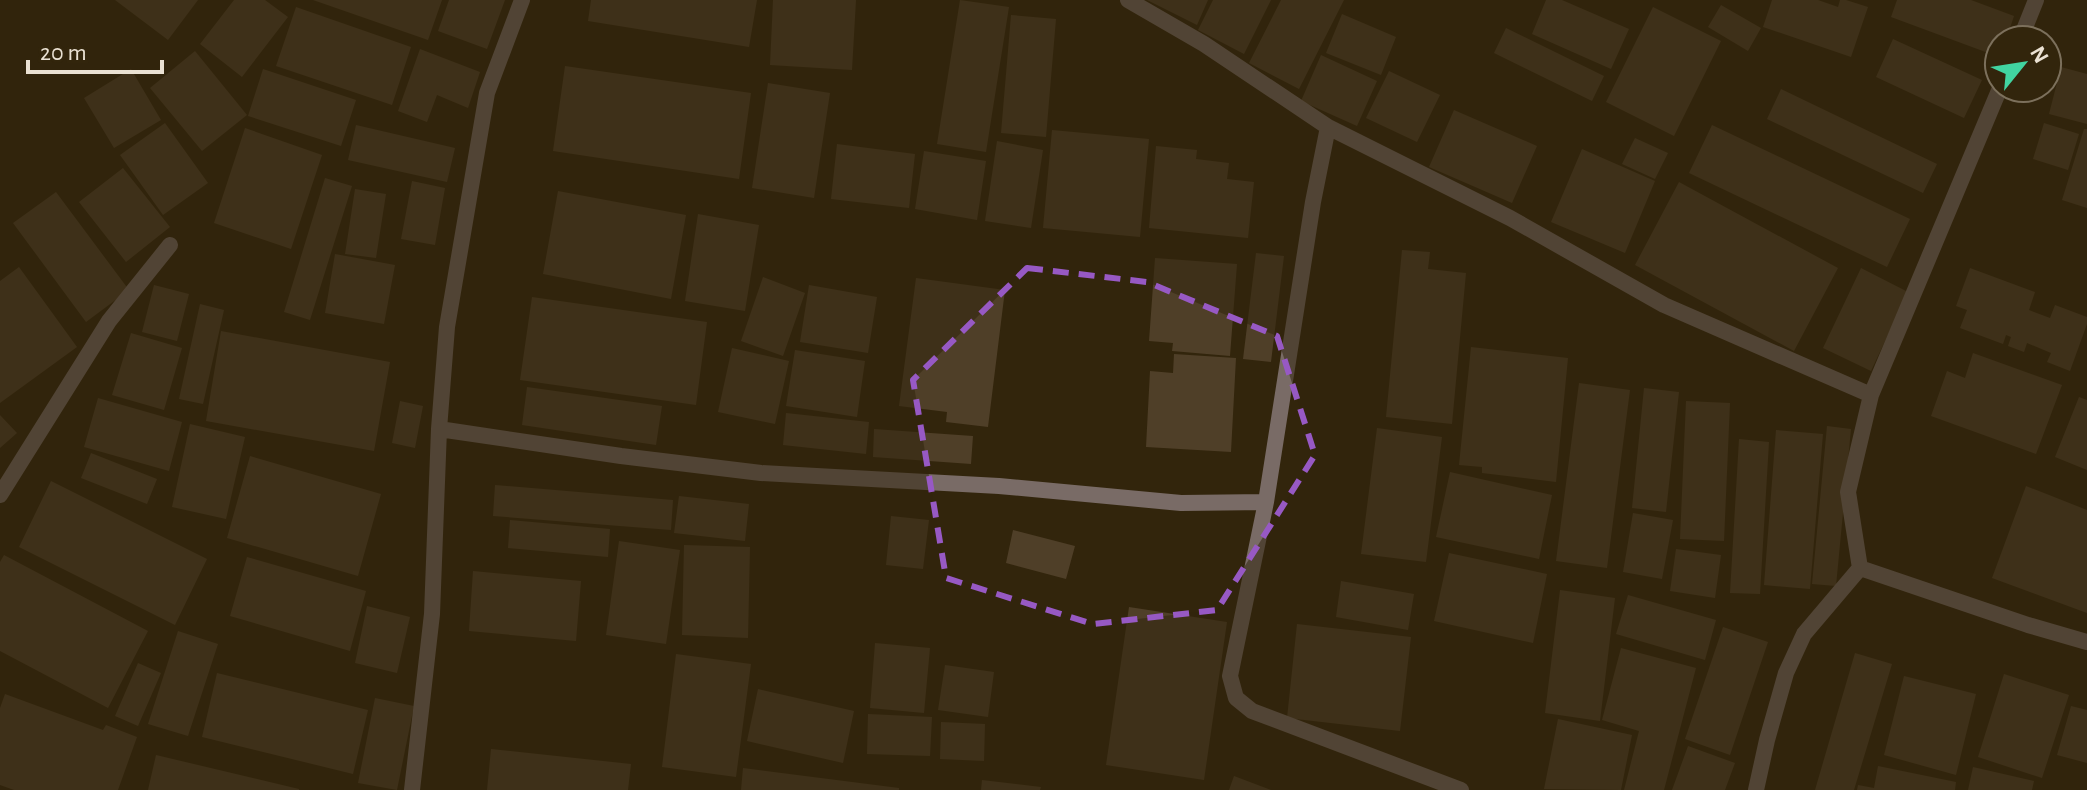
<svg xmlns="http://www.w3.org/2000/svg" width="2087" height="790" font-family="'Alegreya Sans',sans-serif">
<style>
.building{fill:#4f3f28}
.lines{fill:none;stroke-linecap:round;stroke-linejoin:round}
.street{stroke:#796b66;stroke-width:16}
.marked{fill:none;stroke:#9759c4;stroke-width:6;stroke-dasharray:16 10;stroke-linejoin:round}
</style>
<rect width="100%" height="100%" fill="#32250c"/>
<path class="building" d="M115 0H198L168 40Z
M234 0H265L288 17 242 77 200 44Z
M313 0H442L428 40Z
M449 0H505L487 49 438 31Z
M591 0H757L749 47 588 21Z
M773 0H856L852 70 770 65Z
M960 0 1009 7 986 152 937 144Z
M1147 0H1208L1197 25Z
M1213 0H1271L1244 54 1198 30Z
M1281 0H1344L1299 89 1249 63Z
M1546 0H1562L1629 29 1611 69 1532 34Z
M1772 0H1818L1838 7 1840 0H1846L1868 7 1851 57 1763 27Z
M1897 0H1971L2014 16 2006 40H1999V57L1891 17Z
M1721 5 1761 28 1748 51 1708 27Z
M296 7 411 47 392 105 276 66Z
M1653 7 1721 41 1674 136 1606 102Z
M1342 14 1396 37 1381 75 1326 53Z
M1011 15 1056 19 1046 137 1001 133Z
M1506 28 1604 76 1592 101 1494 53Z
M1893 39 1982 80 1964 118 1876 77Z
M420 49 480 72 468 108 437 95 427 122 398 111Z
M195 51 247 115 202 151 150 88Z
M1321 55 1377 81 1357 126 1301 101Z
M565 66 751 93 739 179 553 151Z
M2061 67 2087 74V124L2049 114Z
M131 69 161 120 114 148 84 98Z
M263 69 356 100 341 146 248 116Z
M1389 71 1440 95 1417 142 1366 118Z
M768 83 830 93 814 198 752 188Z
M1781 89 1937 164 1923 193 1767 119Z
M1454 110 1537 146 1512 203 1429 167Z
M165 123 208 183 163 215 120 155Z
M2044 123 2079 134 2068 170 2033 159Z
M356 125 455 148 447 182 348 160Z
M1712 125 1910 219 1887 267 1689 173Z
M245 128 322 155 291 249 214 223Z
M2084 129H2087V208L2062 200Z
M1052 130 1149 139 1140 237 1043 228Z
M1635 138 1668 153 1655 179 1622 164Z
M997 141 1043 150 1031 228 985 221Z
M837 144 915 154 909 208 831 199Z
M1156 146 1197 150 1196 159 1229 163 1227 179 1254 182 1248 238 1149 228Z
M1582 149 1655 181 1625 253 1551 222Z
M924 151 986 161 977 220 915 209Z
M123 168 170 227 126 262 79 202Z
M325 178 352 186 310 320 284 312Z
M412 181 445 188 435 245 401 239Z
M1679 182 1838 268 1794 351 1635 265Z
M355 189 386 194 376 258 345 254Z
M558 191 686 215 671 299 543 274Z
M56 192 129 290 86 322 13 223Z
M698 214 759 225 745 311 685 301Z
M1402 250 1430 252 1428 269 1466 273 1452 424 1386 417Z
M1256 253 1284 256 1271 362 1243 359Z
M335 254 395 265 384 324 325 313Z
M1155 258 1237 264 1230 356 1172 351 1173 343 1149 341Z
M19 267 77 347 0 403V281Z
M1861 268 1908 292 1871 371 1823 348Z
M1970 268 2035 292 2029 310 2050 318 2055 305 2087 317V324L2070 371 2047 362 2051 353 2027 343 2024 352 2008 346 2011 337 2006 335 2003 344 1960 328 1967 310 1956 306Z
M763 277 805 293 783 356 741 341Z
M916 278 1005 290 988 427 946 422 947 412 899 406Z
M154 285 189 294 177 341 142 332Z
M809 285 877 297 868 353 800 342Z
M532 297 707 322 696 405 520 380Z
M200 304 224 310 203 404 179 399Z
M221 331 390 362 374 451 206 421Z
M131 333 182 348 164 410 112 395Z
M1471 347 1568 358 1556 482 1482 473V467L1459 465Z
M732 348 789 361 775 424 718 412Z
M795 350 865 361 857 417 786 406Z
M1973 353 2062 385 2036 454 1931 416 1947 371 1965 378Z
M1174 354 1236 358 1231 452 1146 447 1150 371 1173 373Z
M1579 383 1630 390 1607 568 1556 561Z
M527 387 662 406 656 445 522 425Z
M1644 388 1679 392 1666 512 1632 508Z
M2079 397 2087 400V470L2055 457Z
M98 398 182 422 169 471 84 447Z
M400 401 423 406 415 448 392 443Z
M1686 401 1730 403 1724 541 1680 539Z
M786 413 869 422 866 454 783 445Z
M0 415 17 433 0 448Z
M190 424 245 437 226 519 172 507Z
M1827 426 1851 429 1836 586 1812 584Z
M1377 428 1442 437 1426 562 1361 554Z
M874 429 973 436 971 464 873 457Z
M1776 430 1823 434 1810 589 1764 585Z
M1739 439 1769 442 1760 594 1730 593Z
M91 453 157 479 147 504 81 478Z
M250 456 381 494 358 576 227 538Z
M1450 472 1552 495 1539 559 1436 537Z
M51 481 207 559 175 625 19 547Z
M495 485 673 500 671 530 493 516Z
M2026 486 2087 510V613L1992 578Z
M679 496 749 504 745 541 674 533Z
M1633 513 1673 520 1662 579 1623 572Z
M891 516 929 520 923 569 886 565Z
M510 520 610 529 608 557 508 548Z
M1013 530 1075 546 1066 579 1006 563Z
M619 541 680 550 666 644 606 635Z
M684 545 750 547 748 638 682 635Z
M1676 549 1721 555 1715 598 1670 591Z
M1449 553 1547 574 1533 643 1434 621Z
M4 555 148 631 108 708 0 651V562Z
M247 557 366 591 350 651 230 616Z
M473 571 581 581 576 641 469 631Z
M1341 581 1414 594 1408 630 1336 617Z
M1560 590 1615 598 1600 721 1545 713Z
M1628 595 1716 620 1705 660 1616 634Z
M367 606 410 617 397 673 355 663Z
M1129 607 1227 622 1204 780 1106 765Z
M1297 624 1411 637 1400 731 1287 718Z
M1723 627 1768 642 1730 755 1685 739Z
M178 631 218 644 188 736 148 724Z
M875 643 930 648 924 713 870 708Z
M1621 648 1696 668 1664 790H1624L1639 731 1602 720Z
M1855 653 1892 664 1854 790H1815Z
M676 654 751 664 736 777 662 767Z
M138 663 161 673 138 726 115 716Z
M945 665 994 672 988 717 938 710Z
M217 673 368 710 353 774 202 737Z
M2004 674 2069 695 2042 778 1978 757Z
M1904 676 1976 694 1956 775 1884 755Z
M758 689 854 711 843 763 747 741Z
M5 694 103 730 106 725 137 737 118 790H14L0 785V708Z
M375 698 414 706 397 790 358 783Z
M2071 706 2087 710V763L2057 755Z
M868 714 932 717 930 756 867 754Z
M1558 719 1632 735 1621 790 1544 789Z
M941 722 985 724 984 761 940 759Z
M1688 746 1735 763 1725 790H1672Z
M491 749 631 764 628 790H487Z
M156 755 299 789V790H148Z
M1878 766 1956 782 1955 790H1857L1858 785 1874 788Z
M1973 767 2034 781 2032 790H1968Z
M743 768 899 788V790H741Z
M1234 776 1271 790H1229Z
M982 780 1041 787 1040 790H981Z"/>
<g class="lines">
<path class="street" d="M1128 0 1204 44 1328 127 1510 218 1664 305 1871 395
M2020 40 2036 0
M1328 127 1313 202 1266 502 1230 676 1236 698 1252 711 1461 790
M439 429 621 456 761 473 999 486 1181 503 1266 502
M0 495 109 321 170 245
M1860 568 2028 625 2087 642
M412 790 432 614 439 429 447 327 487 93 522 0
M1756 790 1767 740 1786 673 1804 634 1860 568 1848 492 1871 395 2000 88"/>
</g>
<path d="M0 0H2087V790H0ZM1027 268 1147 282 1277 336 1315 455 1217 610 1093 624 946 578 913 380Z" fill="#32250c" fill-opacity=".55" fill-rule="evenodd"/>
<path class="marked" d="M1027 268 1147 282 1277 336 1315 455 1217 610 1093 624 946 578 913 380Z"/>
<g transform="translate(2023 64) rotate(60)"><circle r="38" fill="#32250c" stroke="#7c705c" stroke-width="2"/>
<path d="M0-6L14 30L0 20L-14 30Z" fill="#41d4a1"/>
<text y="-12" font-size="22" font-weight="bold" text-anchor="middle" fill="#eae1d3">N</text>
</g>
<path d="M28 60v12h134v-12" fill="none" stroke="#eae1d3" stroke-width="4"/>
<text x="40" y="60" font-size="24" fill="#eae1d3" stroke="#32250c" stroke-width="6" paint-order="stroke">20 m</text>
</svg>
